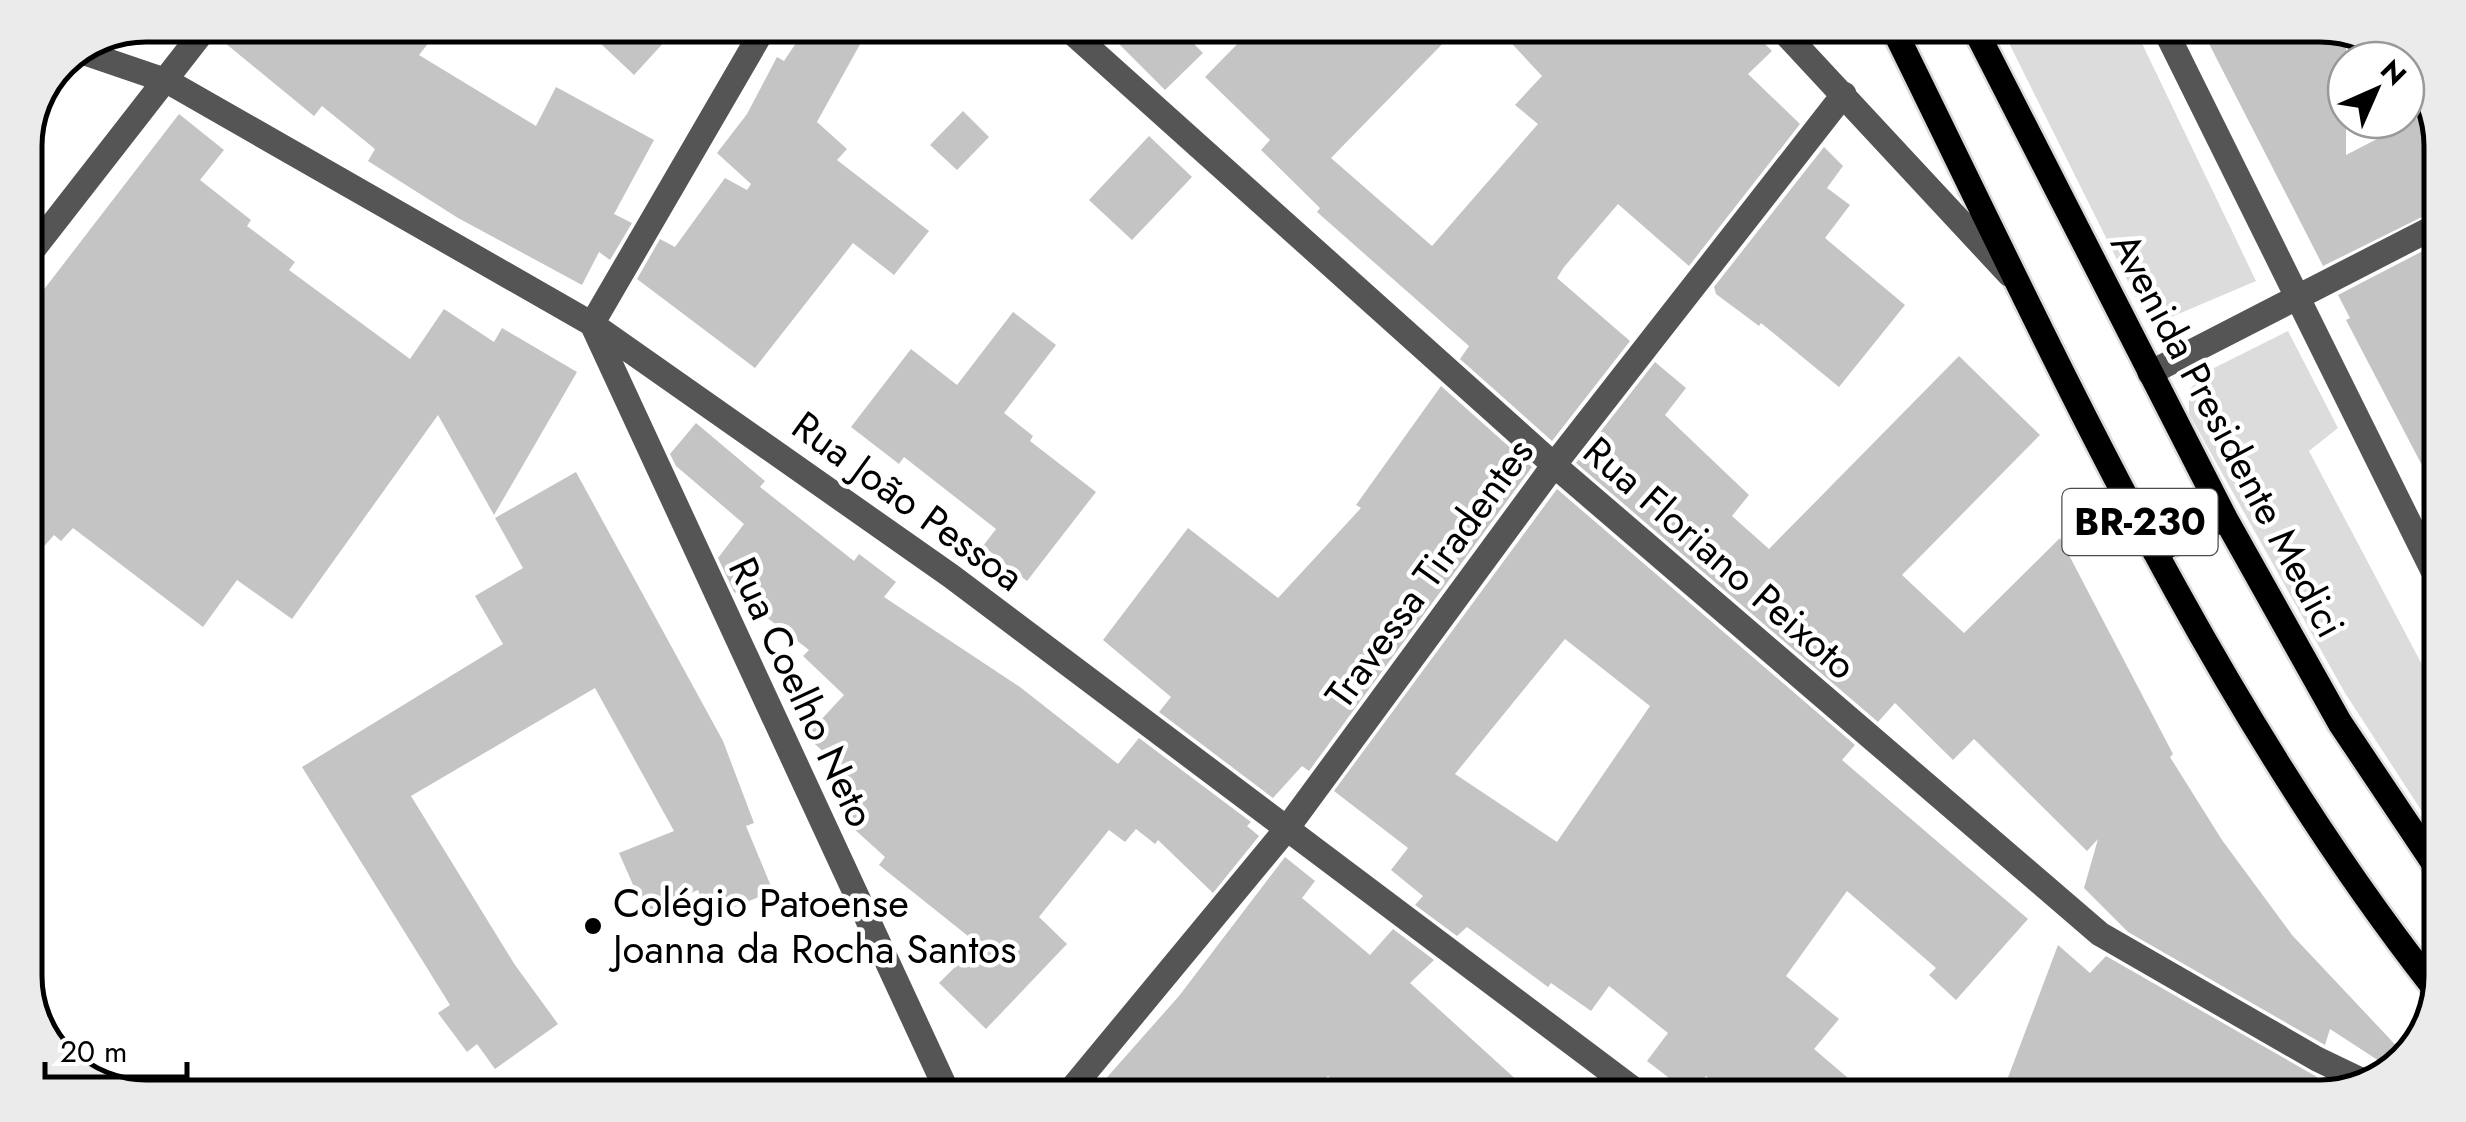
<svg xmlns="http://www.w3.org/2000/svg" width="2466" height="1122" font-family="Jost,sans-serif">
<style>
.green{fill:#dcdcdc}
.building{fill:#c4c4c4;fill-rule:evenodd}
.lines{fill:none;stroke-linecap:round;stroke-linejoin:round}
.major-casing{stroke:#dbdbdb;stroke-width:30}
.minor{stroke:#555;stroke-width:25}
.major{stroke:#000;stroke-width:25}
.poi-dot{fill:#000;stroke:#fff;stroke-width:4}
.labels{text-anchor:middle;stroke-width:9;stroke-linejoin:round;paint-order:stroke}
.shield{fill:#fff;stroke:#4c4c4c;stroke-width:2.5}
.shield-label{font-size:38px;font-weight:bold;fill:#000}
.street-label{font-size:40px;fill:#000;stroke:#fff}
.poi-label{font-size:40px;fill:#000;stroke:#fff;text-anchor:start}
.rim{fill:none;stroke:#000;stroke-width:5}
</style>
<rect width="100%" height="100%" fill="#fff"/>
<path class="green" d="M2004 33H2137L2256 281 2150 326Z
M2288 331 2338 428 2309 451 2435 689 2434 830 2345 693 2189 414V390L2208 371Z"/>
<path class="building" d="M224 25 442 26 419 55 536 126 556 87 654 140 614 214 632 223 610 260 599 252 582 285 458 218 368 161 375 149 322 106 314 116 219 38Z
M583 27H678L634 75Z
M806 28H869L817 122 847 149 837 160 929 231 894 275 853 243 755 368 637 279 660 239 675 247 725 178 747 190 751 184 717 153 747 114 777 57 784 61Z
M1104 29H1179L1203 53 1165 90Z
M1251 30 1455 31 1331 158 1432 246 1538 124 1515 105 1542 76 1500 31 1753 32 1772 51 1748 74 1800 124 1689 266 1618 204 1564 267 1557 278 1630 341 1552 441 1460 359 1469 346 1317 212 1320 208 1261 150 1270 140 1205 77Z
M2204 34H2346V155L2431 111 2441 138 2440 208 2323 266Z
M963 111 989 137 957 170 930 145Z
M179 114 224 150 200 180 251 220 247 226 295 262 289 270 410 359 444 309 494 342 502 328 577 372 494 515 438 415 292 619 237 580 203 627 73 528 61 541 54 535 25 568V314Z
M1149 136 1192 177 1132 240 1089 200Z
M1824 147 1843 166 1827 188 1850 205 1825 238 1905 305 1839 387 1761 323 1759 326 1716 294 1714 287Z
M2440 242 2438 377 2437 494 2346 320 2350 318 2338 295Z
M1013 312 1056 345 1004 413 1033 436 1030 441 1096 492 1027 581 983 546 996 529 904 457 899 464 851 427 911 349 957 385Z
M1959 356 2040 435 1902 575 1964 633 2060 538 2173 754 2170 757 2222 840 2292 935 2405 1055 2393 1070 2330 1029 2325 1045 2128 932 2084 888 2098 839 2087 851 1974 739 1953 760 1895 703 1878 722 1576 463 1655 362 1686 388 1665 415 1749 495 1732 516 1769 549Z
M1441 386 1532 467 1309 771 1302 766 1273 798 1159 712 1171 697 1103 640 1188 528 1278 598 1361 508 1356 505Z
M696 423 765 481 760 487 854 561 859 554 896 582 884 597 1020 687 1118 764 1139 738 1251 822 1247 826 1259 836 1213 893 1158 840 1155 844 1136 829 1125 842 1109 830 1039 917 1067 944 986 1029 939 983 978 944 879 865 885 857 841 817 855 803 835 784 846 772 806 736 844 695 803 656 809 650 734 592 718 558 744 524 676 466 670 454Z
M576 472 723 741 754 823 746 826 773 891 709 918 698 890 645 912 619 853 674 831 595 688 411 796 515 965 558 1024 495 1069 477 1044 467 1052 438 1013 450 1005 302 767 503 644 475 596 523 568 495 518Z
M1557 489 1855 745 1842 760 2028 919 1956 1000 1929 975 1936 968 1847 891 1786 976 1839 1019 1814 1049 1868 1095 1729 1094 1706 1076 1690 1094 1647 1061 1668 1033 1609 986 1591 1011 1551 983 1548 987 1467 927 1457 936 1415 905 1423 896 1391 870 1408 848 1334 791ZM1565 639 1650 706 1557 842 1455 774Z
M1285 857 1315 881 1302 898 1370 955 1393 929 1434 960 1410 983 1532 1094 1346 1093 1328 1076 1313 1093 1094 1092 1179 996Z
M2058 945 2090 973 2106 956 2317 1077 2312 1097 2001 1096Z"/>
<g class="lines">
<g class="major-casing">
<path id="major" d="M1895 32C2056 358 2207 697 2432 985
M1977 33 2225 518 2340 723 2433 862
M2155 552 2225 518"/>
</g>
<path class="minor" d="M764 28 592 324 947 1091
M1068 29 1554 465 2100 934 2317 1059 2367 1083
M1784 32 2009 274
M2167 34 2436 577
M82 52 167 81 592 324 951 576 1640 1094
M25 260 208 25
M2150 373 2440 224
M1069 1092 1285 831 1554 465 1844 94"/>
<use href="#major" class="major"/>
</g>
<circle class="poi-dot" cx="593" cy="926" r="10"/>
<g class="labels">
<rect class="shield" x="2062.5" y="489" width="155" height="66" rx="8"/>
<g class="shield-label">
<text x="2140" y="535">BR-230</text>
</g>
<g class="street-label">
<text transform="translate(2228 435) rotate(62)" y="14">Avenida Presidente Medici</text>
<text transform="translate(908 501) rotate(36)" y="14">Rua João Pessoa</text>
<text transform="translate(1720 558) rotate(41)" y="14">Rua Floriano Peixoto</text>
<text transform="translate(1429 573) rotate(-54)" y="14">Travessa Tiradentes</text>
<text transform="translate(802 692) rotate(65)" y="14">Rua Coelho Neto</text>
</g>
<g class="poi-label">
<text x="613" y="917">Colégio Patoense<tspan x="613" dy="46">Joanna da Rocha Santos</tspan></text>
</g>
</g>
<path d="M0 0H2466V1122H0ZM146 42H2320A104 104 0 0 1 2424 146V976A104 104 0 0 1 2320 1080H146A104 104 0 0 1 42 976V146A104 104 0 0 1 146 42Z" fill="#ebebeb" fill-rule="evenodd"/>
<path class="rim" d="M146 42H2320A104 104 0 0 1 2424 146V976A104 104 0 0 1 2320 1080H146A104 104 0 0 1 42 976V146A104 104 0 0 1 146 42Z"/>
<g transform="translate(2376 90) rotate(45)"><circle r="48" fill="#ffffff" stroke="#999999" stroke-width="2.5"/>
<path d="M0-8L18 38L0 25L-18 38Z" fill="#000000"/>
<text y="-15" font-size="28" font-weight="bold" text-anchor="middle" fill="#000000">N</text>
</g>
<path d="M45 1062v15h142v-15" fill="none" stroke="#000000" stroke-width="5"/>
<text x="60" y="1062" font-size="30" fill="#000000" stroke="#ffffff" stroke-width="8" paint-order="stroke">20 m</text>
</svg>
